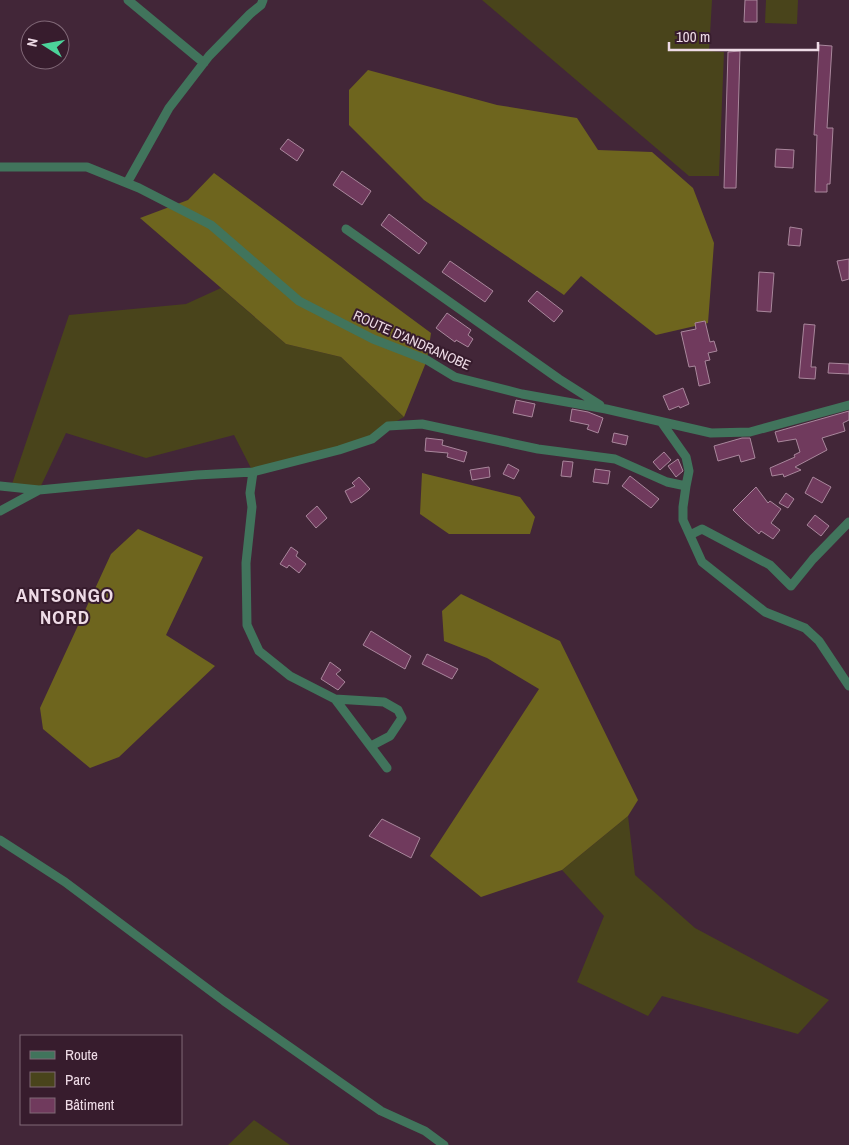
<svg xmlns="http://www.w3.org/2000/svg" width="849" height="1145" font-family="'Archivo Narrow',sans-serif">
<style>
.green{fill:#49441b}
.forest{fill:#6e651e}
.building{fill:#703a5d;stroke:#a9879c}
.lines{fill:none;stroke-linecap:round;stroke-linejoin:round}
.street{stroke:#41745c;stroke-width:9}
.labels{text-anchor:middle;stroke-width:4;stroke-linejoin:round;paint-order:stroke}
.street-label{font-size:14px;fill:#eedbe6;stroke:#371c2d}
.district-label{font-size:19px;font-weight:bold;letter-spacing:1px;fill:#eedbe6;stroke:#371c2d}
</style>
<rect width="100%" height="100%" fill="#422638"/>
<path class="green" d="M482 0H712L709 51 724 52 719 176H689Z
M766 0H798L797 24 765 23Z
M221 288 286 344 341 357 404 417 388 426 371 439 253 472 234 435 146 458 66 433 39 490 11 487 69 315 186 304Z
M628 816 635 875 695 928 829 1000 798 1034 662 996 648 1016 577 982 604 916 562 870Z
M254 1120 290 1145H228Z"/>
<path class="forest" d="M368 70 497 105 577 118 598 150 652 152 693 188 714 243 708 323 656 335 581 276 564 295 424 200 349 125V90Z
M214 173 431 333 427 360 404 417 341 357 286 344 140 218 188 200Z
M422 473 520 497 535 517 530 534H449L420 514Z
M138 529 203 557 166 635 215 666 119 757 90 768 43 729 40 708 111 554Z
M461 594 560 641 638 800 628 816 562 870 481 897 430 856 539 689 487 658 444 641 442 611Z"/>
<path class="building" d="M745 0H757V22H744Z
M819 45 832 46 827 128H833L830 184H827V192H815L817 135H814Z
M740 51 736 188H724L728 52Z
M288 139 304 150 297 161 280 149Z
M776 149 794 150 793 168 775 167Z
M342 171 371 191 362 205 333 185Z
M389 214 427 243 419 254 381 225Z
M790 227 802 229 800 246 788 245Z
M849 259V279L842 281 837 261Z
M450 261 493 291 485 302 442 272Z
M759 272 774 273 771 312 757 311Z
M537 291 563 311 554 322 528 301Z
M447 313 471 330 468 335 473 339 468 347 456 340 455 342 436 328Z
M705 321 710 342 714 341 717 351 708 353 710 360 705 361 710 383 699 386 695 366 689 367 681 332 696 329 695 323Z
M804 324 815 325 811 367H816L815 379 799 378Z
M829 363 849 364V374L828 373Z
M683 388 689 404 680 408 679 406 669 410 663 396Z
M516 400 535 404 532 417 513 413Z
M572 409 588 412 603 418 598 433 587 429 589 425 570 421Z
M849 411V420L843 423 845 431 822 438 827 450 795 467 801 470 784 477 783 474 772 476 770 468 795 457 794 455 800 452 796 439 778 442 775 432Z
M614 433 628 436 626 445 612 442Z
M426 438 443 440 442 445 467 452 464 462 447 457 448 453 425 451Z
M742 438H750L755 458 741 462 739 455 718 461 714 446Z
M664 452 671 460 660 470 653 462Z
M678 459 683 471 676 477 668 466Z
M563 461 573 462 571 477 561 476Z
M508 464 519 470 514 479 503 474Z
M489 467 490 477 472 480 470 470Z
M595 469 610 471 608 484 593 482Z
M630 476 659 499 651 508 622 486Z
M359 477 370 489 361 497 351 503 345 491 355 486 352 483Z
M813 477 831 487 822 503 805 493Z
M756 487 768 503 770 501 781 509 771 523 780 530 773 539 761 531 759 534 744 521 733 510Z
M786 493 794 499 788 508 779 503Z
M317 506 327 518 316 528 306 516Z
M815 515 829 526 821 536 807 525Z
M291 547 298 552 296 556 306 564 299 573 289 565 287 568 280 564Z
M371 631 411 656 405 669 363 645Z
M427 654 458 669 452 679 422 664Z
M330 662 341 670 336 674 345 682 338 690 321 679Z
M382 819 420 838 411 858 369 836Z"/>
<g class="lines">
<path class="street" d="M128 0 204 63
M0 167H87L139 188 211 225 299 301 373 339 427 360 455 377 522 394 606 409 711 433 750 432 849 405
M127 183 169 108 209 56 250 14 261 5 263 0
M346 229 559 379 600 405
M253 472 250 493 252 507 246 563 247 625 259 651 290 676 335 699 384 702 398 710 402 718 390 736 371 746
M0 486 39 490 197 475 253 472 339 450 372 439 388 426 422 424 538 449 615 459 667 482 686 486 689 471 686 457 662 423
M686 486 683 507V520L702 562 765 612 805 628 819 641 849 686
M0 511 39 490
M690 535 702 529 770 565 791 586 813 559 849 522
M335 699 387 768
M0 840 65 882 224 1001 381 1111 425 1131 444 1145"/>
</g>
<g class="labels">
<g class="street-label">
<text transform="translate(412 340) rotate(24)" y="5">ROUTE D'ANDRANOBE</text>
</g>
<g class="district-label">
<text x="65" y="602">ANTSONGO<tspan x="65" dy="22">NORD</tspan></text>
</g>
</g>
<rect x="20" y="1035" width="162" height="90" fill="#371c2d" stroke="#806877"/>
<rect x="30" y="1051" width="25" height="8" fill="#41745c" stroke="#806877"/>
<text x="65" y="1060" font-size="15" fill="#eedbe6">Route</text>
<rect x="30" y="1072" width="25" height="15" fill="#49441b" stroke="#806877"/>
<text x="65" y="1085" font-size="15" fill="#eedbe6">Parc</text>
<rect x="30" y="1098" width="25" height="15" fill="#703a5d" stroke="#806877"/>
<text x="65" y="1110" font-size="15" fill="#eedbe6">Bâtiment</text>
<g transform="translate(45 45) rotate(281)"><circle r="24" fill="#371c2d" stroke="#806877"/>
<path d="M0-4L9 19L0 12L-9 19Z" fill="#4cd39a"/>
<text y="-8" font-size="14" font-weight="bold" text-anchor="middle" fill="#eedbe6">N</text>
</g>
<path d="M669 42v8h149v-8" fill="none" stroke="#eedbe6" stroke-width="2.5"/>
<text x="676" y="42" font-size="15" fill="#eedbe6" stroke="#371c2d" stroke-width="4" paint-order="stroke">100 m</text>
</svg>
